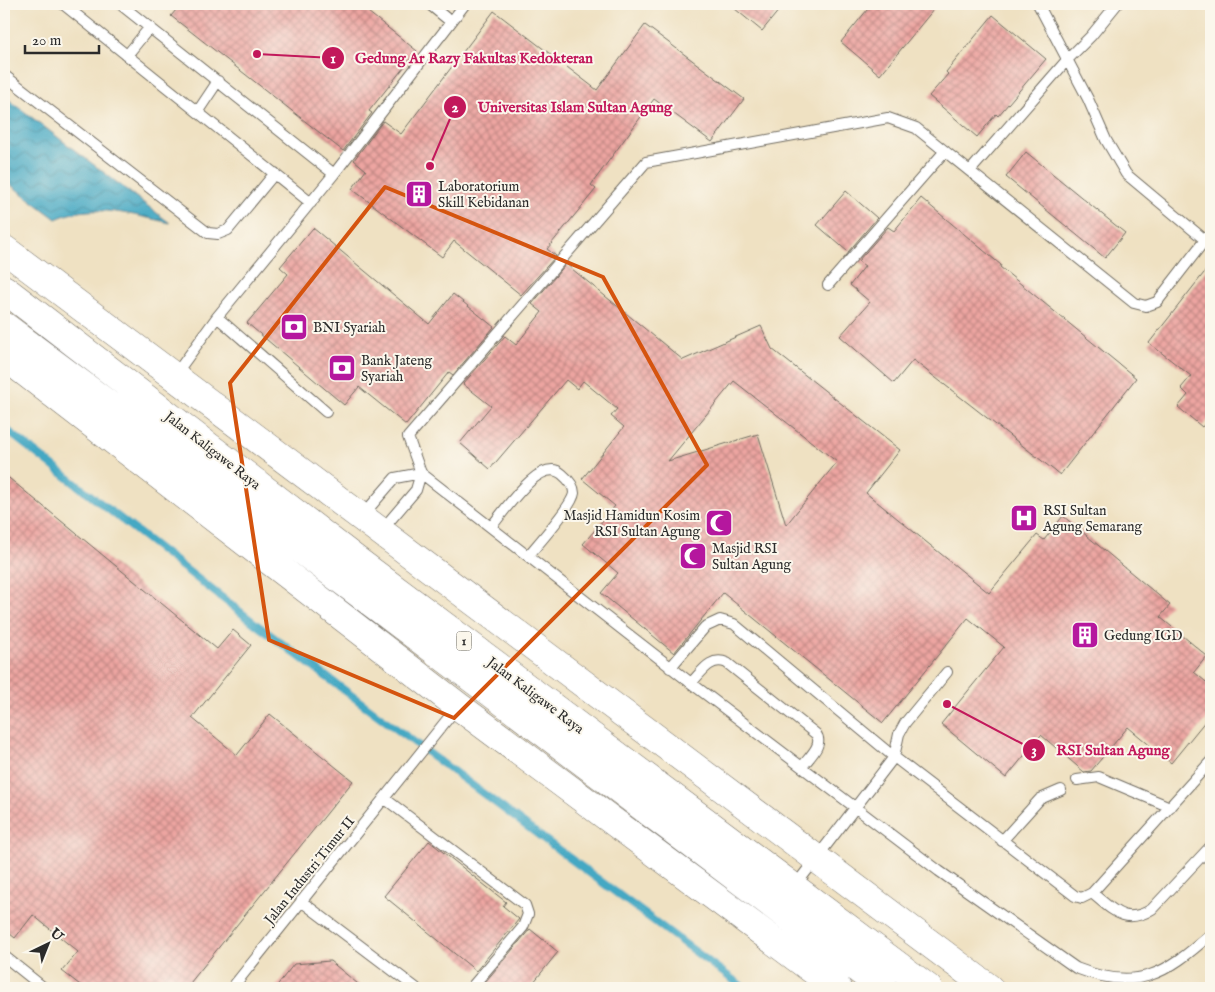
<svg xmlns="http://www.w3.org/2000/svg" width="1215" height="992" font-family="'IM FELL English',serif">
<style>
.water{fill:url(#water-waves);stroke:#386a77}
.lines{fill:none;stroke-linecap:round;stroke-linejoin:round}
.stream{stroke:#44a8c3;stroke-width:8}
.building{fill:url(#building-cross-hatch);fill-rule:evenodd}
.lane-casing{stroke:#706b60;stroke-width:12}
.highway-casing{stroke:#706b60;stroke-width:29}
.lane{stroke:#fff;stroke-width:10}
.highway{stroke:#fff;stroke-width:28}
.marked{fill:none;stroke:#d5540f;stroke-width:4;stroke-linejoin:round}
.labels{text-anchor:middle;stroke-width:4;stroke-linejoin:round;paint-order:stroke}
.shield{fill:#fbf7ec;stroke:#696865;stroke-width:1}
.shield-label{font-size:12px;font-weight:bold;fill:#2b2b2b}
.poi-label{font-size:14px;fill:#2b2b2b;stroke:#fbf7ec;text-anchor:start}
.street-label{font-size:14px;fill:#2b2b2b;stroke:#fbf7ec}
.leader{fill:none;stroke:#c2185b;stroke-width:2}
.callout-dot{fill:#c2185b;stroke:#fbf7ec;stroke-width:2}
.mark-label{font-size:15px;text-anchor:middle;font-weight:bold;fill:#fff}
.callout-label{font-size:15px;text-anchor:middle;font-weight:bold;fill:#c2185b;stroke:#fbf7ec;stroke-width:4;stroke-linejoin:round;paint-order:stroke}
</style>
<defs>
<pattern id="water-waves" width="16" height="10" patternUnits="userSpaceOnUse" patternTransform="scale(1.25)"><rect width="16" height="10" fill="#44a8c3"/><path d="M0 5q4-4 8 0t8 0" fill="none" stroke="#39899f"/></pattern>
<pattern id="building-cross-hatch" width="8" height="8" patternUnits="userSpaceOnUse" patternTransform="scale(1.25)"><rect width="8" height="8" fill="#eda5a1"/><path d="M0 0l8 8M0 8l8-8" fill="none" stroke="#c08783"/></pattern>
</defs>
<rect width="100%" height="100%" fill="#fbf7ec"/>
<filter id="ink" filterUnits="userSpaceOnUse"><feTurbulence type="fractalNoise" baseFrequency=".02" numOctaves="2"/><feDisplacementMap in="SourceGraphic" scale="10" xChannelSelector="R" yChannelSelector="G"/><feConvolveMatrix kernelMatrix="1 2 1 2 8 2 1 2 1" color-interpolation-filters="sRGB"/></filter>
<filter id="wash" filterUnits="userSpaceOnUse"><feTurbulence type="fractalNoise" baseFrequency=".0096" numOctaves="4" result="noise"/><feDisplacementMap in="SourceGraphic" scale="20" xChannelSelector="R" yChannelSelector="G"/><feGaussianBlur stdDeviation="1.12" result="paint"/><feColorMatrix in="noise" values="0 0 0 0 0 0 0 0 0 0 0 0 0 0 0 0 0 1.4 0 .05"/><feComposite in="paint" operator="in"/></filter>
<g filter="url(#wash)">
<rect width="100%" height="100%" fill="#efe1c2"/>
<path class="water" d="M4 96 170 223C133 215 92 202 56 219L4 180Z"/>
<g class="lines">
<path class="stream" d="M4 428 257 625 744 988"/>
</g>
<g id="blocks">
<path class="building" d="M181 4H358L417 51 369 111 372 113 343 151 171 16Z
M729 4H784L762 31Z
M872 4H938L880 75 841 42Z
M494 11 597 90 645 25 744 99 712 142 654 99 591 185 596 189 547 249 556 256 521 295 454 241 442 257 352 189 366 170 354 160 383 121 401 134Z
M993 15 1046 59 998 116 996 114 977 137 929 96 948 74 946 72Z
M1026 152 1125 233 1105 258 1006 177Z
M846 191 877 218 848 252 817 225Z
M921 198 1001 265 1000 267 1136 378 1060 475 913 360 894 383 840 336 870 302 850 285 865 266 858 261 888 227 894 231Z
M313 228 429 324 453 294 494 327 453 375 449 372 406 425 359 387 344 405 247 323 288 274 280 267Z
M566 264 683 360 761 326 772 349 900 450 866 493 989 593 1037 535 1044 540 1063 516 1170 605 1160 617 1207 656 1194 672 1211 686V714L1171 763 1128 727 1091 771 1084 772 1041 735 1006 778 941 724 1004 647 968 618 883 723 723 593 674 653 601 593 618 573 583 544 615 506 582 479 624 427 611 416 617 409 583 381 577 389 566 380 490 469 460 443 491 406 463 384 505 336 516 345 542 312 532 304ZM734 381 837 462 786 525 758 434 668 461Z
M1211 264V417L1202 427 1178 407 1188 395 1181 388 1191 376 1149 343Z
M4 474 217 649 233 630 251 645 192 718 237 755 270 714 353 781 186 988H84L62 971 78 952 33 915 15 938 4 929Z
M429 841 506 902 503 906 519 919 476 971 384 896Z
M530 929 558 952 529 988H480Z
M330 961 363 988H275L294 964Z"/>
</g>
</g>
<g filter="url(#ink)">
<use href="#blocks" fill-opacity="0" stroke="#706b60" stroke-width="1"/>
<g class="lines">
<g class="lane-casing">
<path id="lane" d="M63 4 311 203
M120 4 334 174 465 4
M429 4 451 22
M1038 4 1088 99 1106 140 1126 174 1211 245
M128 54 150 27
M4 75 208 233 218 234 228 230 275 173
M198 111 218 81
M970 171 1067 60 1091 36 1117 4
M1205 240 1157 302 1146 306 1134 303 916 128 888 118 646 162 408 437 421 473 691 683 939 871 1076 968C1137 992 1165 975 1211 934
M828 285 945 151
M217 317 326 412
M175 375 217 317 334 174
M363 515 395 478 421 473
M491 527C504 512 540 455 562 474 568 479 574 485 574 493 573 505 537 545 528 556
M381 531 416 490 421 473
M670 668 705 627 720 620 734 624 894 757 1075 896 1082 898 1092 893 1211 761
M691 683C702 672 710 656 727 663L816 734C824 745 809 757 802 767
M1077 780 1099 777 1170 807
M384 798 525 905 528 914 523 927 471 988
M1002 841 1040 799 1061 790
M795 886 894 757 899 734 905 723 947 672
M1092 893C1113 910 1125 926 1152 909L1211 846
M301 901 416 988
M4 956 44 988
M232 988 458 706"/>
</g>
<g class="highway-casing">
<path id="highway" d="M4 249 989 988
M4 289 355 559 928 988
M4 326 883 988
M4 356 458 706 837 988"/>
</g>
<use href="#lane" class="lane"/>
<use href="#highway" class="highway"/>
</g>
</g>
<path class="marked" d="M385 187 603 277 707 465 454 718 269 640 230 383Z"/>
<defs>
<g id="building-square" transform="scale(1.4375)"><rect x="-9" y="-9" width="18" height="18" rx="4" fill="#b5179e" stroke="#fbf7ec"/><path d="M-4-6H4V6H1V3H-1V6H-4ZM-2.5-4.3h1.7v1.8h-1.7ZM.8-4.3h1.7v1.8H.8ZM-2.5-1h1.7V.8h-1.7ZM.8-1h1.7V.8H.8Z" fill="#fff"/></g>
<g id="bank-square" transform="scale(1.4375)"><rect x="-9" y="-9" width="18" height="18" rx="4" fill="#b5179e" stroke="#fbf7ec"/><path d="M-6-4H6V4H-6ZM0-2.3a2.3 2.3 0 1 0 0 4.6a2.3 2.3 0 1 0 0-4.6Z" fill="#fff"/></g>
<g id="hospital-square" transform="scale(1.4375)"><rect x="-9" y="-9" width="18" height="18" rx="4" fill="#b5179e" stroke="#fbf7ec"/><path d="M-5-5h3v3.5h4V-5h3V5h-3V1.5h-4V5h-3Z" fill="#fff"/></g>
<g id="mosque-square" transform="scale(1.4375)"><rect x="-9" y="-9" width="18" height="18" rx="4" fill="#b5179e" stroke="#fbf7ec"/><path d="M3.5-4.9A6 6 0 1 0 3.5 4.9A5 5 0 1 1 3.5-4.9Z" fill="#fff"/></g>
</defs>
<g fill-rule="evenodd">
<use href="#building-square" x="419" y="194"/>
<use href="#bank-square" x="294" y="327"/>
<use href="#bank-square" x="342" y="368"/>
<use href="#hospital-square" x="1024" y="518"/>
<use href="#mosque-square" x="719" y="523"/>
<use href="#mosque-square" x="693" y="556"/>
<use href="#building-square" x="1085" y="635"/>
</g>
<g class="labels">
<rect class="shield" x="456.5" y="631.5" width="15" height="19" rx="4"/>
<g class="shield-label">
<text x="464" y="645">1</text>
</g>
<g class="poi-label">
<text x="438" y="191">Laboratorium<tspan x="438" dy="16">Skill Kebidanan</tspan></text>
<text x="313" y="332">BNI Syariah</text>
<text x="361" y="365">Bank Jateng<tspan x="361" dy="16">Syariah</tspan></text>
<text x="1043" y="515">RSI Sultan<tspan x="1043" dy="16">Agung Semarang</tspan></text>
<text x="700" y="520" text-anchor="end">Masjid Hamidun Kosim<tspan x="700" dy="16">RSI Sultan Agung</tspan></text>
<text x="712" y="553">Masjid RSI<tspan x="712" dy="16">Sultan Agung</tspan></text>
<text x="1104" y="640">Gedung IGD</text>
</g>
<g class="street-label">
<text transform="translate(213 450) rotate(38)" y="5">Jalan Kaligawe Raya</text>
<text transform="translate(536 695) rotate(37)" y="5">Jalan Kaligawe Raya</text>
<text transform="translate(309 870) rotate(-51)" y="5">Jalan Industri Timur II</text>
</g>
</g>
<path class="leader" d="M257 54L333 58M430 166L455 107M947 704L1034 750"/>
<g class="callout-dot">
<circle cx="257" cy="54" r="5"/>
<circle cx="430" cy="166" r="5"/>
<circle cx="947" cy="704" r="5"/>
<circle cx="333" cy="58" r="12"/>
<circle cx="455" cy="107" r="12"/>
<circle cx="1034" cy="750" r="12"/>
</g>
<g class="mark-label">
<text x="333" y="63">1</text>
<text x="455" y="112">2</text>
<text x="1034" y="755">3</text>
</g>
<g class="callout-label">
<text x="474" y="63">Gedung Ar Razy Fakultas Kedokteran</text>
<text x="575" y="112">Universitas Islam Sultan Agung</text>
<text x="1113" y="755">RSI Sultan Agung</text>
</g>
<rect width="1215" height="992" fill="none" stroke="#fbf7ec" stroke-width="20"/>
<g transform="translate(48 944) rotate(43)" stroke="#fbf7ec" stroke-width="4" paint-order="stroke">
<path d="M0-4L9 19L0 12L-9 19Z" fill="#2b2b2b"/>
<text y="-8" font-size="14" font-weight="bold" text-anchor="middle" fill="#2b2b2b">U</text>
</g>
<path d="M25 45v8h74v-8" fill="none" stroke="#2b2b2b" stroke-width="2.5"/>
<text x="32" y="45" font-size="15" fill="#2b2b2b" stroke="#fbf7ec" stroke-width="4" paint-order="stroke">20 m</text>
</svg>
